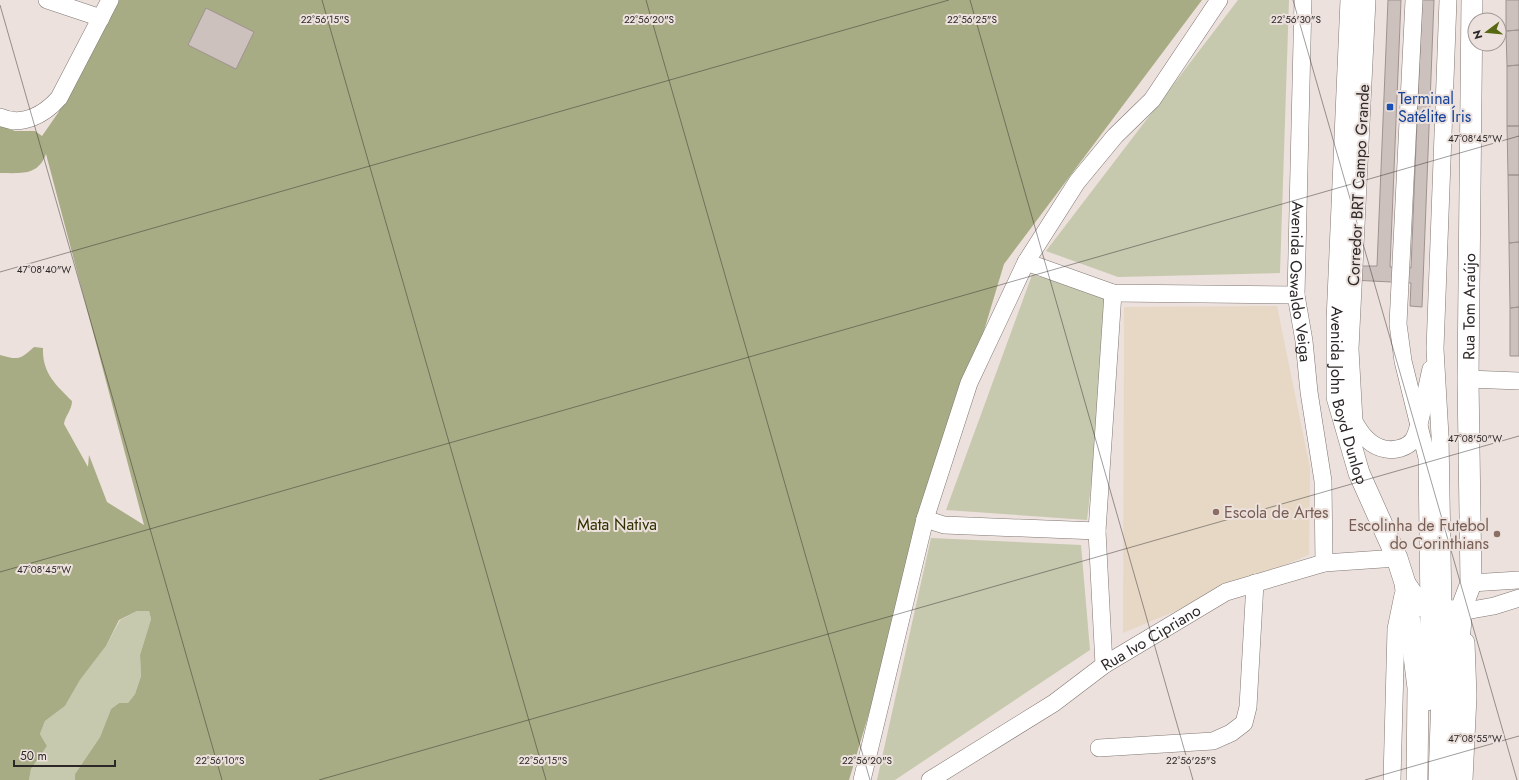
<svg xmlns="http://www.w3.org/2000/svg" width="1519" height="780" font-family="Jost,sans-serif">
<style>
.education{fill:#e6d8c5}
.green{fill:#c6c9ae}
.forest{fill:#a8ac84}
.building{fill:#ccc1bd;stroke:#9e938f}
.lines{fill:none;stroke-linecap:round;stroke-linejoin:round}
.minor-casing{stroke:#807773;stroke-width:18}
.major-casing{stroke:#807773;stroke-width:22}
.minor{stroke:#fff;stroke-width:17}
.major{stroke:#fff;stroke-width:21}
.ticks{fill:none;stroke:#2c2827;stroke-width:1;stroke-opacity:0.45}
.transit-dot{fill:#1a4fb4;stroke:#ece1dc;stroke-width:1.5}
.education-dot{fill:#8d6e63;stroke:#ece1dc;stroke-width:1.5}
.labels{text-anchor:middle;stroke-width:4;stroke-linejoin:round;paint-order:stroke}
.transit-label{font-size:16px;fill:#164399;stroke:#ece1dc;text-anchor:start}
.street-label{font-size:16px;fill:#2c2827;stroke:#ece1dc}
.education-label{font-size:16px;fill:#785e54;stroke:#ece1dc;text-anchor:start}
.park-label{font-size:16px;fill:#2f3100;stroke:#ece1dc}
.ticks-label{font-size:10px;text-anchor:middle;fill:#2c2827;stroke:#ece1dc;stroke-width:4;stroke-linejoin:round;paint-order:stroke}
</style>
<rect width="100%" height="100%" fill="#ece1dc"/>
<path class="education" d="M1277 306 1310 468 1309 555 1123 633 1124 307Z"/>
<path class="green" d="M1238 0H1289L1280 273 1118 277 1046 251Z
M1032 275 1113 293 1087 520 946 510Z
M931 538 1081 545 1090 650 895 780H877Z
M137 611H149L151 619 140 655 141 676 135 694 128 703H119L111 709 100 737 75 774V780H29L31 769 47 746 40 734 45 721 65 706 80 680 106 646 120 620Z"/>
<path class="forest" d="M117 0H1202L1004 264 849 780H75V774L100 737 111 709 119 703H128L135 694 141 676 140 655 151 619 149 611H137L119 620 106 646 80 680 65 706 45 721 40 734 47 746 31 769 29 780H0V355C18 360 20 360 34 347L43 348C42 373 56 385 72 401 72 410 65 416 64 424L88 467 89 455 107 502 144 525 46 154C38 176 21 173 0 173V125L15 131H35L42 136 58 113Z"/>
<path class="building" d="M1388 0H1401L1390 267 1411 268 1422 0H1434L1422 307 1410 306 1411 283 1352 280 1361 266H1377Z
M1506 0H1519V30L1506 31Z
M206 8 254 32 236 69 188 45Z
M1519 30V65L1507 66 1506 31Z
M1519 65V126H1507V66Z
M1507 126H1519V175H1508Z
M1508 175H1519V242L1509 243Z
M1519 242V307L1510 308 1509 243Z
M1519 307V356H1510V308Z"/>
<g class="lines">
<g class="minor-casing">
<g id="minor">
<path d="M47 0 101 18"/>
<path id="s1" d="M1303 0 1296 295 1304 341 1309 392 1323 481 1324 563"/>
<path d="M1367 0 1350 349 1354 421C1360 433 1370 446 1385 449 1394 451 1407 448 1413 440 1420 431 1427 383 1431 369"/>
<path d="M1414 0 1398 324 1403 361 1427 458 1429 608 1427 702"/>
<path d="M0 117C22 127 44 115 59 98L110 0"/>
<path d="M1026 262 1113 293 1296 295"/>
<path d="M1468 379 1519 381"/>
<path d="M925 519 944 525 1097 531"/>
<path d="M1471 583 1519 580"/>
<path d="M1460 612 1494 606 1519 598"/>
<path d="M1104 665 1097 531 1113 293"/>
<path d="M1099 748 1213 741 1231 733 1244 723 1248 707 1255 583"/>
<path d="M862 780 925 519 969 383 1026 262 1077 182 1115 136 1152 100 1219 0"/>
<path id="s2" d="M930 780 1054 703 1104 665 1226 592 1324 563 1397 558"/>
<path d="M1392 780 1396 629 1403 595"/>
<path d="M1437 780 1443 610 1440 436 1435 349 1448 0"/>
<path d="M1464 780 1468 696 1466 642"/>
</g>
</g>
<g class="major-casing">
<g id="major">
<path id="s3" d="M1351 0 1337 321V397L1359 473 1397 558 1405 583 1418 688 1417 780"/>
<path d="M1406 585 1420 605 1429 608 1460 612"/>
<path id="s4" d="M1450 780 1453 693 1461 621 1460 612 1471 583 1468 379 1472 0"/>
</g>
</g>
<use href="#minor" class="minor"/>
<use href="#major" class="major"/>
</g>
<path class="ticks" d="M322 0 546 780M646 0 870 780M970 0 1193 780M1293 0 1517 780M0 5 222 780M0 272 949 0M0 572 1519 136M319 780 1519 436M1365 780 1519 736"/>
<rect class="transit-dot" x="1386" y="103" width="8" height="8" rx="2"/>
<g class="education-dot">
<circle cx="1216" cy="512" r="4"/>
<circle cx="1497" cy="534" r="4"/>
</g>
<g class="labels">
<g class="transit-label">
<text x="1398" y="104">Terminal<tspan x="1398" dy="18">Satélite Íris</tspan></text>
</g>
<g class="street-label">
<text transform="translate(1358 185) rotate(-87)" y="6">Corredor BRT Campo Grande</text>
<text dy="6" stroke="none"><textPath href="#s1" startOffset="282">Avenida Oswaldo Veiga</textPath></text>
<text dy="6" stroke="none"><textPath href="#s4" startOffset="476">Rua Tom Araújo</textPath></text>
<text dy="6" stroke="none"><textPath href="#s3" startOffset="397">Avenida John Boyd Dunlop</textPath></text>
<text dy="6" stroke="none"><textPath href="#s2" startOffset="263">Rua Ivo Cipriano</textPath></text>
</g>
<g class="education-label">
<text x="1224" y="518">Escola de Artes</text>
<text x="1489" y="531" text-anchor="end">Escolinha de Futebol<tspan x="1489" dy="18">do Corinthians</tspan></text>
</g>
<g class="park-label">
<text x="617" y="530">Mata Nativa</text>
</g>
</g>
<g class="ticks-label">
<text x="325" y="23">22°56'15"S</text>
<text x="649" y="23">22°56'20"S</text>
<text x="972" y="23">22°56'25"S</text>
<text x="1296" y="23">22°56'30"S</text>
<text x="1475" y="142">47°08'45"W</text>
<text x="44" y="273">47°08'40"W</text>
<text x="1475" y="442">47°08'50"W</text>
<text x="44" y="573">47°08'45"W</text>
<text x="1475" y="742">47°08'55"W</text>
<text x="220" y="764">22°56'10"S</text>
<text x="543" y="764">22°56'15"S</text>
<text x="867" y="764">22°56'20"S</text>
<text x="1191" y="764">22°56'25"S</text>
</g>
<g transform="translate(1487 32) rotate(254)"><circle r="19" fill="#ece1dc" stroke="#9f9794"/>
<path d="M0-3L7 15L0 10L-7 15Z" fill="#566812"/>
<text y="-6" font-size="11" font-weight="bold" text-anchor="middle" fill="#2c2827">N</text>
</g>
<path d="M14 760v6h101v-6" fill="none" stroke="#2c2827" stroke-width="2"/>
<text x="20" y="760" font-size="12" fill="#2c2827" stroke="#ece1dc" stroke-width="3" paint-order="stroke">50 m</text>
</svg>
